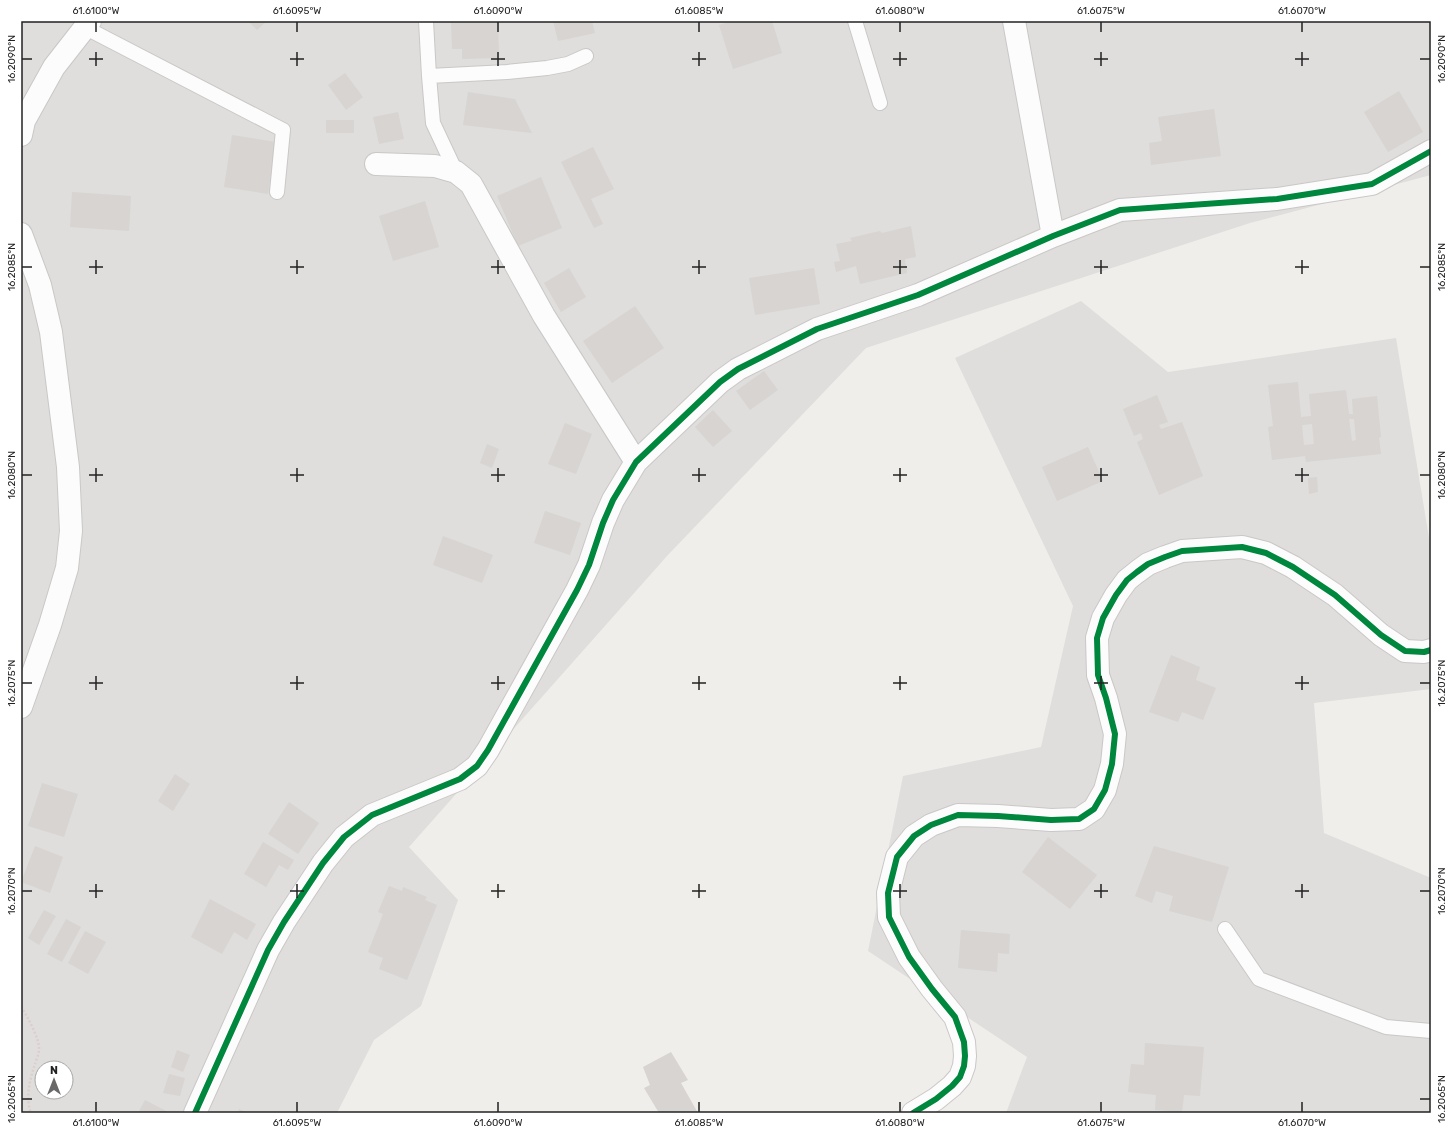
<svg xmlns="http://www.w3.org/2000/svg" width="1452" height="1134" font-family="Rubik,sans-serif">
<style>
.residential{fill:#dfdedc;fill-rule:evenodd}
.building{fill:#d7d4d2;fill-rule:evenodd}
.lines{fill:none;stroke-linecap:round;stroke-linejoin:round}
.lane-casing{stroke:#c9c8c7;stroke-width:16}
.street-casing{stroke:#c9c8c7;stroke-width:24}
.path{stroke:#dccecd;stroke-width:2.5;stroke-dasharray:2 2;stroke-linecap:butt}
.lane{stroke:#fdfcfc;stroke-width:14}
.street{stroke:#fdfcfc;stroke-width:22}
.cycleway-casing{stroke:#fff;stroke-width:8}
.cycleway{stroke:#00873e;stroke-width:6}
.ticks{fill:none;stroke:#222;stroke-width:1.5}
.neatline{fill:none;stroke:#222;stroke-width:1.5}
.ticks-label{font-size:10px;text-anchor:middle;fill:#222}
</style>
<rect width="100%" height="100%" fill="#f0eeeb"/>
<path class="residential" d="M21 21H1431V175L1250 223 866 348 667 556 409 847 458 900 421 1006 374 1040 337 1113H21ZM42 1068H66V1092H42Z
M1081 301 1168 372 1396 338 1431 550V689L1314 703 1324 833 1431 878V1113H1006L1027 1057 868 951 903 776 1041 747 1073 606 955 358Z"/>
<path class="building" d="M248 21H267L257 30Z
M451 21H498L499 58 462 59V49H452Z
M553 21H592L595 33 558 41Z
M732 21H772L782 53 733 69 719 25Z
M345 73 363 97 346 110 328 85Z
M1399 91 1423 132 1388 152 1364 112Z
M468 92 515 99 532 133 463 125Z
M1214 109 1221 156 1151 165 1149 143 1162 141 1158 117Z
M398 112 404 139 379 144 373 117Z
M326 120H354V133H326Z
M232 135 276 142 268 194 224 187Z
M593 147 614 189 591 199 603 224 594 228 561 162Z
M541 177 562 228 518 246 497 196Z
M72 192 131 196 129 231 70 227Z
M425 201 439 247 393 261 379 216Z
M911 226 916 257 905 259 907 273 860 284 856 266 836 272 834 262 840 261 836 244 852 241 850 238 880 231 882 233Z
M569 268 586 297 561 312 544 283Z
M814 268 820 304 755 315 749 278Z
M635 306 664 348 612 383 583 341Z
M764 371 778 390 750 410 736 391Z
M1298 382 1301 417 1311 416 1309 394 1346 390 1349 414H1353L1352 399 1377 396 1381 437 1379 438 1381 454 1306 462 1305 456 1272 460 1268 427 1273 426 1268 385ZM1349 419H1354L1356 440 1352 441ZM1312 424 1314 444 1304 445 1302 425Z
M1157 395 1168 422 1159 425 1161 429 1182 422 1203 476 1159 495 1137 442 1143 439 1141 433 1134 436 1123 409Z
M713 410 732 431 713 447 695 427Z
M565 423 592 434 576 474 548 464Z
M487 444 499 449 492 468 480 463Z
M1088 447 1103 481 1057 501 1042 467Z
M1317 477 1318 492 1309 494 1308 478Z
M545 511 581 523 570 555 534 543Z
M443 536 493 555 482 583 433 565Z
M1171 655 1200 667 1196 680 1216 688 1203 720 1182 712 1178 722 1149 712Z
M175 774 190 784 173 811 158 801Z
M42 783 78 794 64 837 28 826Z
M289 802 319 823 298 854 268 834Z
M1048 837 1097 875 1070 909 1022 872Z
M263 842 294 860 288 870 279 865 266 887 244 874Z
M35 846 63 857 50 893 21 882Z
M1154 846 1229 867 1212 922 1169 911 1173 896 1156 891 1152 903 1135 896Z
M389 886 402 891 403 887 427 897 425 900 437 905 407 980 379 969 383 958 368 952 383 914 378 912Z
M210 899 256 924 247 940 234 932 222 954 191 937Z
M44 910 56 916 39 945 28 938Z
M66 919 81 927 62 962 47 954Z
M961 930 1010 934 1009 954 998 953 997 972 958 968Z
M85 931 106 942 88 974 68 963Z
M1145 1043 1204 1047 1200 1096 1184 1095 1182 1112 1155 1110 1156 1095 1128 1092 1131 1064 1144 1065Z
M177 1050 190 1055 183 1072 171 1067Z
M671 1052 688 1080 681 1083 698 1113H659L644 1088 650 1085 643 1067Z
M169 1074 185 1078 180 1096 163 1093Z
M145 1100 170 1113H138Z
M239 1109 248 1113H238Z"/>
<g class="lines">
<g class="lane-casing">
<path id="lane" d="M426 21 429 76 433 123 456 172
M855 21 880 103
M86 28 283 130 277 192
M429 76 507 72 547 68 568 64 586 56
M1225 929 1259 979 1386 1027 1431 1031"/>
</g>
<g class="street-casing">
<path id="street" d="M1014 21 1053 236
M21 135 24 121 54 67 90 21
M376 164 435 166 456 172 471 184 544 316 636 462
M21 234 40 285 51 332 68 467 71 531 67 568 50 625 21 707
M195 1113 268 950 284 922 323 863 344 837 372 815 460 779 477 766 488 750 577 590 589 565 603 523 613 500 636 462 720 382 738 369 817 329 918 295 1053 236 1120 210 1277 199 1372 184 1431 151
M913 1113 936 1099 952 1086 960 1077 964 1066 965 1056 964 1042 955 1017 932 989 909 957 889 917 888 893 897 857 914 836 931 825 958 815 998 816 1051 820 1079 819 1094 809 1105 790 1112 764 1115 734 1106 698 1098 675 1097 638 1103 618 1116 595 1127 580 1137 572 1148 564 1165 557 1182 551 1242 547 1266 553 1293 567 1335 595 1381 635 1405 651 1424 652 1431 650"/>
</g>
<path class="path" d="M21 1007C27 1015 40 1040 39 1049 39 1054 36 1060 35 1064 30 1079 25 1098 31 1113"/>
<use href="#lane" class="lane"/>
<use href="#street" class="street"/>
<g class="cycleway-casing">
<path id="cycleway" d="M195 1113 268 950 284 922 323 863 344 837 372 815 460 779 477 766 488 750 577 590 589 565 603 523 613 500 636 462 720 382 738 369 817 329 918 295 1053 236 1120 210 1277 199 1372 184 1431 151
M913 1113 936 1099 952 1086 960 1077 964 1066 965 1056 964 1042 955 1017 932 989 909 957 889 917 888 893 897 857 914 836 931 825 958 815 998 816 1051 820 1079 819 1094 809 1105 790 1112 764 1115 734 1106 698 1098 675 1097 638 1103 618 1116 595 1127 580 1137 572 1148 564 1165 557 1182 551 1242 547 1266 553 1293 567 1335 595 1381 635 1405 651 1424 652 1431 650"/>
</g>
<use href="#cycleway" class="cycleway"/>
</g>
<path class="ticks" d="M96 22V32M297 22V32M498 22V32M699 22V32M900 22V32M1101 22V32M1302 22V32M96 52V66M297 52V66M498 52V66M699 52V66M900 52V66M1101 52V66M1302 52V66M22 59H32M89 59H103M290 59H304M491 59H505M692 59H706M893 59H907M1094 59H1108M1295 59H1309M1420 59H1430M96 260V274M297 260V274M498 260V274M699 260V274M900 260V274M1101 260V274M1302 260V274M22 267H32M89 267H103M290 267H304M491 267H505M692 267H706M893 267H907M1094 267H1108M1295 267H1309M1420 267H1430M96 468V482M297 468V482M498 468V482M699 468V482M900 468V482M1101 468V482M1302 468V482M22 475H32M89 475H103M290 475H304M491 475H505M692 475H706M893 475H907M1094 475H1108M1295 475H1309M1420 475H1430M96 676V690M297 676V690M498 676V690M699 676V690M900 676V690M1101 676V690M1302 676V690M22 683H32M89 683H103M290 683H304M491 683H505M692 683H706M893 683H907M1094 683H1108M1295 683H1309M1420 683H1430M96 884V898M297 884V898M498 884V898M699 884V898M900 884V898M1101 884V898M1302 884V898M22 891H32M89 891H103M290 891H304M491 891H505M692 891H706M893 891H907M1094 891H1108M1295 891H1309M1420 891H1430M22 1099H32M1420 1099H1430M96 1102V1112M297 1102V1112M498 1102V1112M699 1102V1112M900 1102V1112M1101 1102V1112M1302 1102V1112"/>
<rect width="1452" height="1134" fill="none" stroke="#ffffff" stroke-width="44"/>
<g transform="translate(54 1080)"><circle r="19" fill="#ffffff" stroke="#a7a7a7"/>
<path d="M0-3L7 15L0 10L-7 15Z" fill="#6a6968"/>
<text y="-6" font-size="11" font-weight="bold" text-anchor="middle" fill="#222222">N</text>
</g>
<rect x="22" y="22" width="1408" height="1090" class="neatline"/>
<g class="ticks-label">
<text x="96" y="14">61.6100°W</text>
<text x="297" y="14">61.6095°W</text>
<text x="498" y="14">61.6090°W</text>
<text x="699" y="14">61.6085°W</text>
<text x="900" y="14">61.6080°W</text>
<text x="1101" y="14">61.6075°W</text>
<text x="1302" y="14">61.6070°W</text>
<text transform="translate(11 59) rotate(-90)" y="4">16.2090°N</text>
<text transform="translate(1441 59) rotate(-90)" y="4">16.2090°N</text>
<text transform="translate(11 267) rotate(-90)" y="4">16.2085°N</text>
<text transform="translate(1441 267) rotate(-90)" y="4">16.2085°N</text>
<text transform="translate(11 475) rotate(-90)" y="4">16.2080°N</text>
<text transform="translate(1441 475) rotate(-90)" y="4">16.2080°N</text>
<text transform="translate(11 683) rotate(-90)" y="4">16.2075°N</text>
<text transform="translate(1441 683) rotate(-90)" y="4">16.2075°N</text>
<text transform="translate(11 891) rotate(-90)" y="4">16.2070°N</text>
<text transform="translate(1441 891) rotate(-90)" y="4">16.2070°N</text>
<text transform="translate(11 1099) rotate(-90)" y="4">16.2065°N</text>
<text transform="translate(1441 1099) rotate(-90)" y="4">16.2065°N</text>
<text x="96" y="1126">61.6100°W</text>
<text x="297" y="1126">61.6095°W</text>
<text x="498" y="1126">61.6090°W</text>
<text x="699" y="1126">61.6085°W</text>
<text x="900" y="1126">61.6080°W</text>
<text x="1101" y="1126">61.6075°W</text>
<text x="1302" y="1126">61.6070°W</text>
</g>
</svg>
